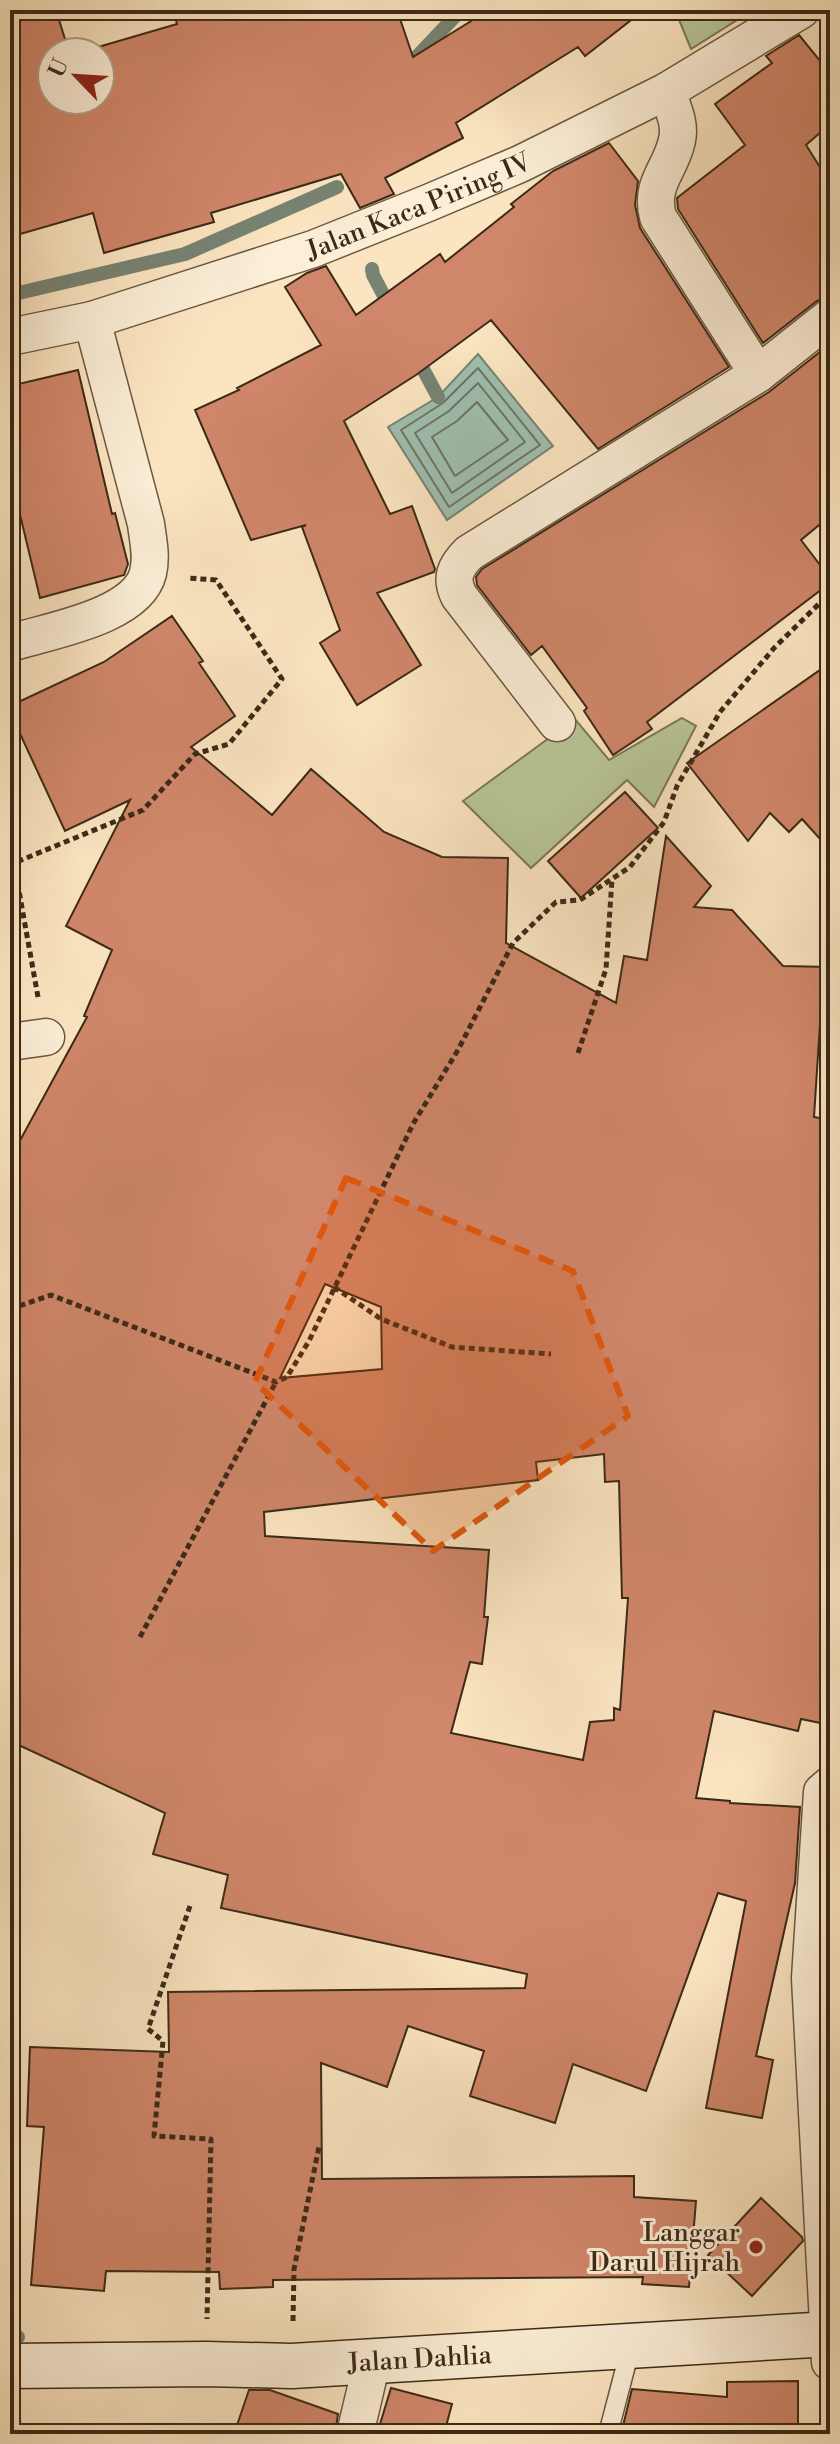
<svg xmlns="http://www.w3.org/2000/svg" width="840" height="2444" font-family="'Libre Bodoni',serif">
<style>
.green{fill:#b8c697;stroke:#7a7857;stroke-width:2}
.water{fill:#9fbfb0;stroke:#778373;stroke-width:2}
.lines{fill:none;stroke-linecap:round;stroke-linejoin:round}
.shore{stroke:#6d7464;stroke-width:2}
.stream{stroke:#778373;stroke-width:14}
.building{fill:#d0866a;stroke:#3b2a17;stroke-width:2;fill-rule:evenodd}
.lane-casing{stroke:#6b5942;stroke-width:21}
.street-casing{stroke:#6b5942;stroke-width:39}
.secondary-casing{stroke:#3b2a17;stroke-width:47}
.path{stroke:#3b2a17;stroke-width:5;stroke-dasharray:6 4;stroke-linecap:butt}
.lane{stroke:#fceed7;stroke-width:18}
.street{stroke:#fceed7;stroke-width:36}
.secondary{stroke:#fceed7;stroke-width:44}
.marked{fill:#df570d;fill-opacity:0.2;stroke:#df570d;stroke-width:6;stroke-dasharray:16 10;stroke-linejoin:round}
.poi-dot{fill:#8f2418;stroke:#fceed7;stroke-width:3}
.labels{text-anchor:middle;stroke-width:6;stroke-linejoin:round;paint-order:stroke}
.street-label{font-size:26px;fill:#3b2a17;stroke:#fceed7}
.poi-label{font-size:26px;fill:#3b2a17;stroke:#fceed7;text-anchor:end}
</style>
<rect width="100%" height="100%" fill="#fbe5c1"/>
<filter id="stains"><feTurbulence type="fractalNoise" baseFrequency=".0025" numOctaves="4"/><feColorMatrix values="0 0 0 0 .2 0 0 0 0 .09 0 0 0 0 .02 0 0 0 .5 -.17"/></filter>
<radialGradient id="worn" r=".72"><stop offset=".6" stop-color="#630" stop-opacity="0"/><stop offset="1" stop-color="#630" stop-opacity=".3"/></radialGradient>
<path class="green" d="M675 10H753L691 49Z
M682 718 696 726 654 807 627 780 531 868 463 801 575 719 609 760Z"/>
<path class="water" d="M478 354 553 446 447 520 388 427 438 397Z"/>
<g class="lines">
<path class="shore" d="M478 368 540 445 449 507 401 430 443 403Z
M478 383 525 442 452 493 415 433 449 411Z
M477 402 508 440 455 476 432 437 457 421Z"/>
<path class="stream" d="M409 65 461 10
M372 269 373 275 392 311
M10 295 185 254 337 187
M415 354 438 397
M10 2337H18"/>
</g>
<path class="building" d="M10 10H56L69 52H52V100H100V52H81L177 24 175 17 197 10H397L413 57 489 10H644L585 56 578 47 456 123 463 138 385 178 394 194 360 208 341 174 211 213 214 222 104 253 93 213 10 237Z
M799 35 830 73V124L806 145 830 183V296L817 301 763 343 678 209 677 198 745 145 715 104 772 63 766 56Z
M609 143 638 181 635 205 640 228 729 367 598 449 491 320 416 375 344 421 390 514 412 506 435 569 434 572 377 593 421 665 357 705 320 643 340 630 302 527 306 525 251 540 195 410 239 390 237 388 321 345 285 287 307 273 326 266 356 315 440 254 445 262 514 207 511 204 553 171Z
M830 344V516L801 540 830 578V583L647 722 652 729 613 755 584 711 587 708 542 646 531 655 477 585 476 577 482 569 769 392Z
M78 370 112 514 115 513 128 564 124 575 40 598 10 473V386Z
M172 616 203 661 199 663 235 716 191 747 272 815 311 769 384 832 442 857 508 858 506 943 616 1003 624 956 647 960 666 836 711 886 694 907 732 910 783 966 830 967V1025L820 1024 814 1117 830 1120V1725L801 1719 798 1731 714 1711 696 1798 730 1801V1803L800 1807 795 1883 756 2056 773 2060 762 2118 706 2108 746 1901 718 1893 646 2091 573 2064 555 2123 470 2096 484 2051 408 2026 387 2087 321 2063 322 2179 634 2176V2197L696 2201 689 2287 642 2284 643 2277 273 2280V2287L220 2289 219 2272 106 2271 104 2291 31 2285 44 2127 27 2126 30 2047 169 2052 168 1992 525 1988 527 1974 221 1908 228 1875 153 1854 165 1813 10 1741V1159L87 1017 84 1016 112 950 66 926 130 800 65 831 10 712V706L104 662ZM325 1284 381 1307 382 1369 280 1378ZM604 1454 605 1482 619 1481 622 1598H628L620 1710 614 1708V1720L590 1722 583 1760 451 1733 470 1662 482 1664 488 1617H484L489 1550 265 1536 264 1512 538 1480 536 1462Z
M830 663V850L802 819 789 832 770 813 748 841 687 763Z
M625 792 658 828 581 898 548 861Z
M761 2198 802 2237 803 2241 752 2296 708 2255Z
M798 2381V2434H621L632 2389 727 2397V2382Z
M391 2388 452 2404 444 2434H377Z
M249 2390H270L338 2414 335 2434H234Z"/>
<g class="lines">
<g class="lane-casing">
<path id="lane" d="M608 2434 631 2346"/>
</g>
<g class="street-casing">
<g id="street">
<path d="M667 91C672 107 681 123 677 140 671 170 649 183 658 217L758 374"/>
<path id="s1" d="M10 337 92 320 313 249 428 203 520 164 667 91 801 10"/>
<path d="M10 643C48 631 137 617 148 573 152 556 148 540 146 524L92 320"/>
<path d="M557 723 459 596C450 578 455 567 469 553L758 374 830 317"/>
<path d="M10 1042 46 1037"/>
<path d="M830 1785 822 1792 810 1978 830 2362"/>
<path d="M355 2434 372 2362"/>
</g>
</g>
<g class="secondary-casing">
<g id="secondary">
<path id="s2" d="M10 2366 206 2364 292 2366 830 2334"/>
</g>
</g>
<path class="path" d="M38 997 14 863 143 810 195 754 229 744 282 679 216 580 188 578
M578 1053 606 969 612 879
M334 1287 381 1319 452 1347 551 1354
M10 1309 51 1295 276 1382 287 1377 309 1341 413 1124 458 1050 513 943 556 902 580 900 630 867 664 822 677 786 720 712 775 647 830 593
M140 1637 276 1382
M190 1906 148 2029 163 2041 154 2136 211 2139 207 2319
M293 2321 294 2269 319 2147"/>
<use href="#lane" class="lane"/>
<use href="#street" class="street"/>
<use href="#secondary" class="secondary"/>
</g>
<path class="marked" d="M346 1178 573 1271 628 1416 433 1551 255 1382Z"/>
<circle class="poi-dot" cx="756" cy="2247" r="8"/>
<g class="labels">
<g class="street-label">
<text dy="9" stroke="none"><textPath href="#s1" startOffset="430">Jalan Kaca Piring IV</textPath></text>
<text dy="9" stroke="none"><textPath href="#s2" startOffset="410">Jalan Dahlia</textPath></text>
</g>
<g class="poi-label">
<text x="740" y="2241">Langgar<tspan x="740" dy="30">Darul Hijrah</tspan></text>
</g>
</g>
<rect width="840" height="2444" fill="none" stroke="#fbe5c1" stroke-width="40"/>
<rect x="12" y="12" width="816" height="2420" fill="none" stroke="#3b2a17" stroke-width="4"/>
<rect x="20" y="20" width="800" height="2404" fill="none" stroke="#3b2a17" stroke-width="2"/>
<g transform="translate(76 76) rotate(295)"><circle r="38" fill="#fceed7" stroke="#afa08a" stroke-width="2"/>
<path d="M0-6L14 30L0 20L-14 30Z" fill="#8f2418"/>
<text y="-12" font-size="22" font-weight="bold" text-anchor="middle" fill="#3b2a17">U</text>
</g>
<rect width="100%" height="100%" filter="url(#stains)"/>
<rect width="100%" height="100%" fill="url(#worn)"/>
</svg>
